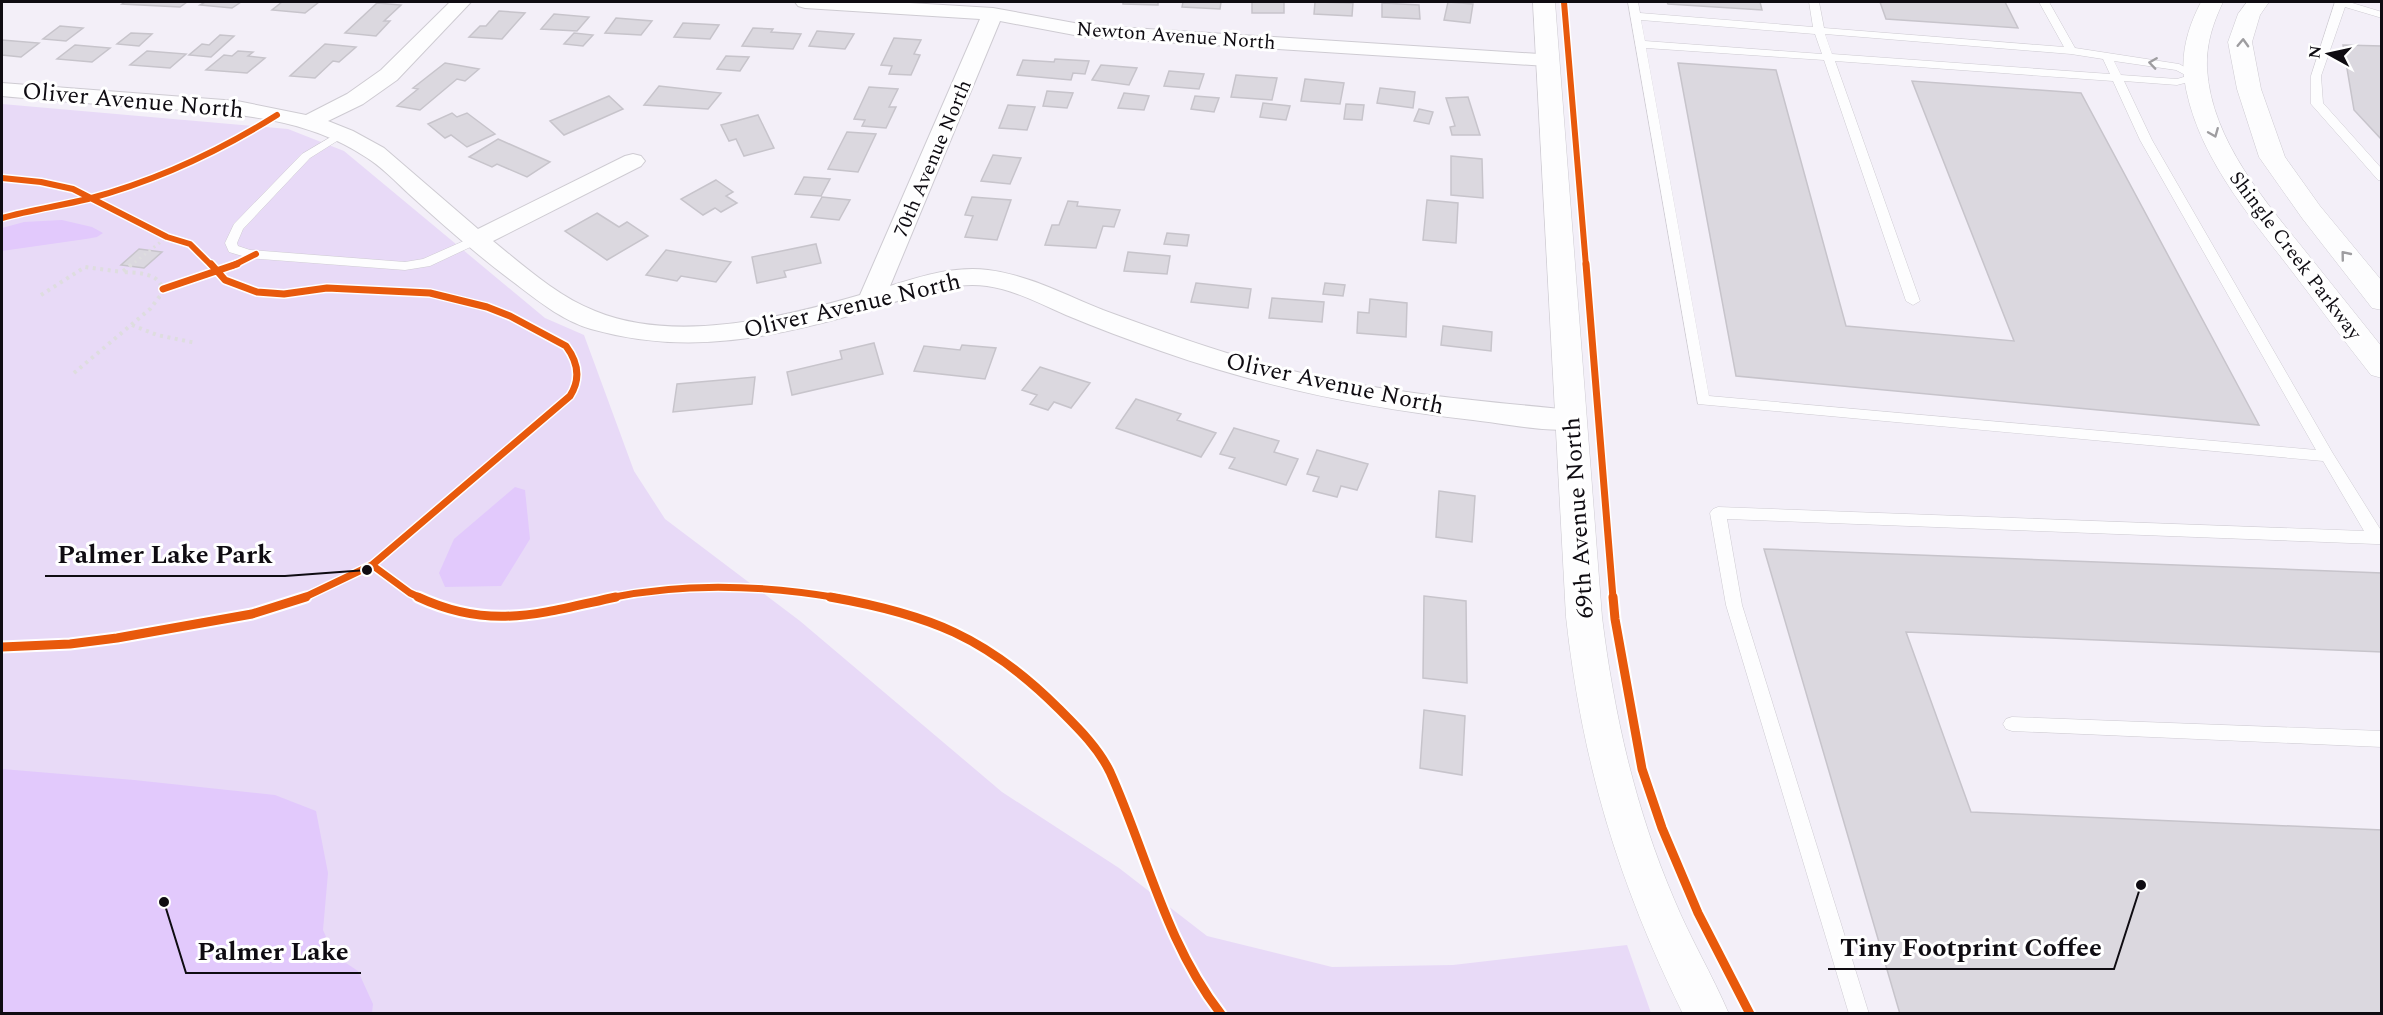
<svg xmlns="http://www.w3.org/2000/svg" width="2383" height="1015" font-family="Spectral,serif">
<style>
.green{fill:#e8daf7}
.water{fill:#e2c9fc}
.building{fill:#dbd8df;stroke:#c7c4cb;stroke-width:1.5}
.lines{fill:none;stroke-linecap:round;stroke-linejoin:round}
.lane-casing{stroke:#cecbd2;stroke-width:1}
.street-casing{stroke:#cecbd2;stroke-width:2}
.secondary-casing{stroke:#cecbd2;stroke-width:1}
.path-far1{stroke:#dedddf;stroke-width:3;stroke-dasharray:2 4;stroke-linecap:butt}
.path{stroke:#dedddf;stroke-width:4;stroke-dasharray:3 4.5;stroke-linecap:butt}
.lane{fill:#fdfdfe;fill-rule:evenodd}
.street{fill:#fdfdfe;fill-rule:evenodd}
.secondary{fill:#fdfdfe;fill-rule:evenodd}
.cycleway-far2-casing{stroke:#fff;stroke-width:9}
.cycleway-far1-casing{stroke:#fff;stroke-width:10}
.cycleway-casing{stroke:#fff;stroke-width:13}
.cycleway-far2{stroke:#e8590c;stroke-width:6}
.cycleway-far1{stroke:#e8590c;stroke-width:7}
.cycleway{stroke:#e8590c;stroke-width:9}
.oneway{stroke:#9e9da0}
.labels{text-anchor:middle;stroke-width:6;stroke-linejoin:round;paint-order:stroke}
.far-street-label{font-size:20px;fill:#0f0c12;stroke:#fff}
.street-label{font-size:24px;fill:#0f0c12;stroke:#fff}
.leader{fill:none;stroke:#0f0c12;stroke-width:2}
.callout-dot{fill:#0f0c12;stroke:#fff;stroke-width:2}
.callout-label{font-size:26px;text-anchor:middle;font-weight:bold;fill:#0f0c12;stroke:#fff;stroke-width:6;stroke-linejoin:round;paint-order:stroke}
</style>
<rect width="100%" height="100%" fill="#f3eff8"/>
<path class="green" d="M2 104 288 129 344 151 545 318 584 335 634 471 665 519 800 621 1002 792 1119 868 1207 936 1332 967 1453 965 1627 945 1651 1013H2Z"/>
<path class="water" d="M62 220 92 227 103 233 97 237 86 239 2 251V228L24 222Z
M515 487 525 490 530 539 501 586 445 587 439 573 454 539Z
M2 769 134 780 275 795 316 811 328 873 323 930 334 955 358 971 373 1004 372 1013H2Z"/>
<path class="building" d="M125 2H187L180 7 122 4Z
M205 2H241L232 8 200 5Z
M282 2H319L305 13 272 10Z
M1123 2H1158V5L1123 4Z
M1183 2H1221L1220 9 1182 7Z
M1252 2H1284V13H1252Z
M1315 2 1353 3 1352 16 1314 14Z
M1448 2 1473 4 1470 23 1444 20Z
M1667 2H1760L1762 10 1668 4Z
M1880 2H2005L2018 28 1886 19Z
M377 3 401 5 384 21H390L376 36 345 33Z
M1382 3 1419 5 1420 19 1382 17Z
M499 11 525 13 502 39 469 37 480 26H486Z
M554 14 589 17 577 31 541 29Z
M616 18 652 21 641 35 605 33Z
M683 23 719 25 710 39 674 37Z
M60 26 83 28 66 41 43 39Z
M753 28 773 29 771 32 801 34 793 49 742 46Z
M817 31 854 34 845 49 809 46Z
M131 33 152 34 139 46 117 44Z
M574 33 593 35 583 46 564 44Z
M220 35 234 36 211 57 189 55 202 44 209 45Z
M894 38 921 40 914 54 920 55 911 75 889 74 892 66 881 65Z
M2 40 39 43 21 57 2 55Z
M325 44 356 47 339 62 333 61 315 78 290 76Z
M75 45 110 48 92 62 57 59Z
M2343 45 2382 46V140L2354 110Z
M147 51 186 54 170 68 130 65Z
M238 51 253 52 248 56 265 58 247 73 206 70 224 55 232 56Z
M726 56 749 57 740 71 717 69Z
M1055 59 1089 61 1085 74 1073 73 1071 80 1017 75 1023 60 1054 62Z
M445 63 479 69 465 81 457 79 420 110 397 106 418 89 413 88Z
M1678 63 1776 70 1846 326 2014 341 1912 81 2081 93 2259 425 1736 376Z
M1101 65 1137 68 1129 85 1092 80Z
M1169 71 1204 74 1199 89 1164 86Z
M1236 75 1277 78 1272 100 1231 97Z
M1305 79 1344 83 1340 104 1301 101Z
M659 86 721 93 708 109 644 105Z
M869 87 898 89 889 107H896L886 128 862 126 865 120 854 119Z
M1380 88 1415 92 1413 108 1377 103Z
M1047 91 1073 93 1067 108 1043 106Z
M1124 93 1149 96 1144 110 1118 108Z
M609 96 623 109 564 135 550 121Z
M1195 96 1219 98 1214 112 1191 109Z
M1468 97 1480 135H1452L1450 127 1455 126 1446 98Z
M1263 103 1290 106 1286 120 1260 117Z
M1346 104 1364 105 1362 120 1344 119Z
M1008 105 1035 107 1027 130 999 128Z
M1419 109 1433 112 1429 124 1414 121Z
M452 113 457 117 467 113 495 134 467 147 451 135 445 138 428 124Z
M758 115 774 148 744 156 736 139 729 141 721 125Z
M847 132 876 134 858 172 828 169Z
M498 139 550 162 527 177 497 164 492 167 469 157Z
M993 155 1021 158 1010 184 981 181Z
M1451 156 1482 159 1483 198 1451 195Z
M804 177 830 179 821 196 795 194Z
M716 180 733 192 726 196 737 203 721 212 715 208 703 215 681 199Z
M822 197 850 200 839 220 811 217Z
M972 197 1011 200 997 240 965 237 973 216 965 215Z
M1427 200 1458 203 1456 243 1423 240Z
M1068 201 1078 202 1077 206 1120 210 1114 227 1103 226 1096 248 1045 245 1052 225H1059Z
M597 213 619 227 627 222 648 236 607 260 565 231Z
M1167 233 1189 235 1187 246 1164 244Z
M816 244 821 263 784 271 786 277 757 283 752 257Z
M139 249 162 252 144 268 121 265Z
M666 250 731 262 716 282 681 276 677 281 646 275Z
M1128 252 1170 256 1167 274 1124 271Z
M1196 283 1251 289 1248 308 1191 302Z
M1325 283 1345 285 1343 296 1323 294Z
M1272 298 1324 302 1322 322 1269 318Z
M1370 299 1407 303 1406 337 1357 333 1358 312 1369 313Z
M1443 326 1492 332 1491 351 1441 345Z
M874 343 883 374 792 395 787 372 842 359 840 351Z
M962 345 996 348 985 379 914 371 924 346 960 350Z
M1040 367 1090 383 1071 408 1054 402 1048 410 1030 404 1037 395 1022 390Z
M755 377 752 404 673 412 677 384Z
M1136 399 1181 414 1177 420 1216 433 1201 457 1116 428Z
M1234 428 1279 441 1274 452 1298 459 1286 485 1229 468 1235 458 1220 454Z
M1317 450 1368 464 1357 490 1341 486 1337 497 1313 491 1319 477 1307 474Z
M1439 491 1475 496 1472 542 1436 537Z
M1764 549 2382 573V652L1906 632 1971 812 2382 830V1014H1900Z
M1424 596 1466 601 1467 683 1423 678Z
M1424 710 1465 716 1462 775 1420 768Z"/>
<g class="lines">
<g class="lane-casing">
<path id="lane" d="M1628 2H1638L1640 13 1813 27 1809 2H1819L1824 28 2064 47 2039 2H2049L2075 48 2179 64 2200 75V79L2177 85 2124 81 2152 140 2332 452 2382 532V544H2376L1727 519 1742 605 1869 1014H1849L1726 605 1710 513 1713 509 1718 507 2364 531 2323 461 1698 404ZM1641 20 1815 34 1822 54 1645 41ZM1825 34 2071 54 2103 59 2110 74 1832 54ZM1646 48 1824 60 1906 301 1913 305 1920 301 1835 61 2113 81 2140 140 2316 450 1709 396ZM2114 61 2176 70 2187 76 2177 79 2121 75Z
M2335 2H2349L2382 12V18L2345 7 2321 76 2323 103 2382 169V180H2378L2311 104V76Z
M341 131 345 132V136L310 158 243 229 237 243 238 246 250 250 405 262 423 259 475 236 479 237 481 240 479 243 430 266 405 270 249 258 229 252 225 243 234 224 302 154Z
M2012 717 2382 731V747L2012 731 2006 729 2003 724 2006 719Z"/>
</g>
<g class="street-casing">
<path id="street" d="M450 2H471L397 80 363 104 328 121 353 131 384 148 478 229 625 156 633 154 641 156 645 161 641 166 493 241C524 266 557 296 595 311 676 344 780 318 860 295L980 19 805 8 798 6 795 2H893L993 8 1085 25 1555 55 1558 60 1555 65 1547 66 1085 37 1000 21 890 286C922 276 954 266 988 270 1029 275 1065 295 1103 310 1166 333 1228 356 1293 371 1384 393 1479 401 1572 410L1582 413 1586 420 1582 427C1557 435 1501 423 1473 420 1366 408 1263 387 1161 351 1129 340 1097 328 1066 315 1041 304 1015 290 987 286 947 281 910 298 873 309 777 337 689 357 591 329 561 320 537 300 512 281 476 254 443 225 409 194 395 181 381 166 364 156 302 115 225 113 153 108 102 104 52 101 2 96V83L237 101 306 115 347 94 381 70Z"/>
</g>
<g class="secondary-casing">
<path id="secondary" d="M1533 2H1555L1602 617C1614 714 1635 808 1674 899 1690 938 1712 974 1729 1014H1683C1618 882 1582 763 1566 617Z
M2201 2H2223C2213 23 2206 44 2207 68 2211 141 2267 203 2310 257 2334 287 2358 317 2382 347V378L2371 375C2344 341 2318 305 2291 270 2247 213 2194 151 2184 77 2181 50 2189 25 2201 2Z
M2247 2H2269L2260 15 2252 42 2261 89 2285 157 2320 206 2382 281V310L2372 308 2302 218 2259 157 2237 89 2228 42 2238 14Z"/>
</g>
<path class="path-far1" d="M130 266 167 237"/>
<path class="path" d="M41 295 85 267 122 272
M132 325 157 335 196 343
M74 373 150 309 163 292C161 272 137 273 122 272L132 264"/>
<use href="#lane" class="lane"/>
<use href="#street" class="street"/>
<use href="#secondary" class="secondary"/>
<g class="cycleway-far2-casing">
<path id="cycleway-far2" d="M1564 2 1586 266
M2 178 41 182 73 189 167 237 190 244 212 266
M2 218C30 210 59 206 88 199 155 181 218 152 277 115
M232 266 256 254"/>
</g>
<g class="cycleway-far1-casing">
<path id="cycleway-far1" d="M211 264 225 280 257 292 284 294 327 288 430 293 487 307 510 316 566 346C578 362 581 379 570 396L372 565 410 593 421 598
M1586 264 1613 598
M163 289 237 264
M303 598 372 565
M609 598C685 582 763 585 839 598"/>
</g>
<g class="cycleway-casing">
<path id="cycleway" d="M418 597C491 631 541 613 616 597
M830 597C928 614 987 637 1058 708 1077 727 1098 747 1110 772 1147 854 1165 942 1221 1014
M1613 597 1615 619 1642 769 1662 828 1698 913 1750 1014
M2 647 70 644 117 638 252 614 306 597"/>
</g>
<use href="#cycleway-far2" class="cycleway-far2"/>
<use href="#cycleway-far1" class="cycleway-far1"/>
<use href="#cycleway" class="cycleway"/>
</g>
<defs><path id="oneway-chevron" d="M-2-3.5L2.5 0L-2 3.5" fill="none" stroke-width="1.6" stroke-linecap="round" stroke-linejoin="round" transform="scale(1.5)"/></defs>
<g class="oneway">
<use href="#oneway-chevron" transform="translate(2243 43) rotate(-88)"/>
<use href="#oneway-chevron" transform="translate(2153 63) rotate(-172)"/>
<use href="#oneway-chevron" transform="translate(2214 133) rotate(68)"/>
<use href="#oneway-chevron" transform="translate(2345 255) rotate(-129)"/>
</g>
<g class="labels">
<g class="far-street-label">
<text transform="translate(1176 35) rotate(4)" y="7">Newton Avenue North</text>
<text transform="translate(932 158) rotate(-67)" y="7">70th Avenue North</text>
<text transform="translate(2296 255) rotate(53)" y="7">Shingle Creek Parkway</text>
</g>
<g class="street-label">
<text transform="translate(133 100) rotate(5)" y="8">Oliver Avenue North</text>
<text transform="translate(852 305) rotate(-13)" y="8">Oliver Avenue North</text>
<text transform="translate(1335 383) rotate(12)" y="8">Oliver Avenue North</text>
<text transform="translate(1578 518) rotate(-94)" y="8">69th Avenue North</text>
</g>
</g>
<path class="leader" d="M367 570L285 576H45M2141 885L2114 969H1828M164 902L186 973H361"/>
<g class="callout-dot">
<circle cx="367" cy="570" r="6"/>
<circle cx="2141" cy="885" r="6"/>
<circle cx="164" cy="902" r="6"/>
</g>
<g class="callout-label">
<text x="165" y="563">Palmer Lake Park</text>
<text x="1971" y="956">Tiny Footprint Coffee</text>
<text x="273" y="960">Palmer Lake</text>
</g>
<rect width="2383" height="1015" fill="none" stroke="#0f0c12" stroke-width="6"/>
<g transform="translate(2329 54) rotate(278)" stroke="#ffffff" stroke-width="4.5" paint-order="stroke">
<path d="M0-4.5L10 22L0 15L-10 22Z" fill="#0f0c12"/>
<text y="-9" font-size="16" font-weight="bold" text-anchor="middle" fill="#0f0c12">N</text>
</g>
</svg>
